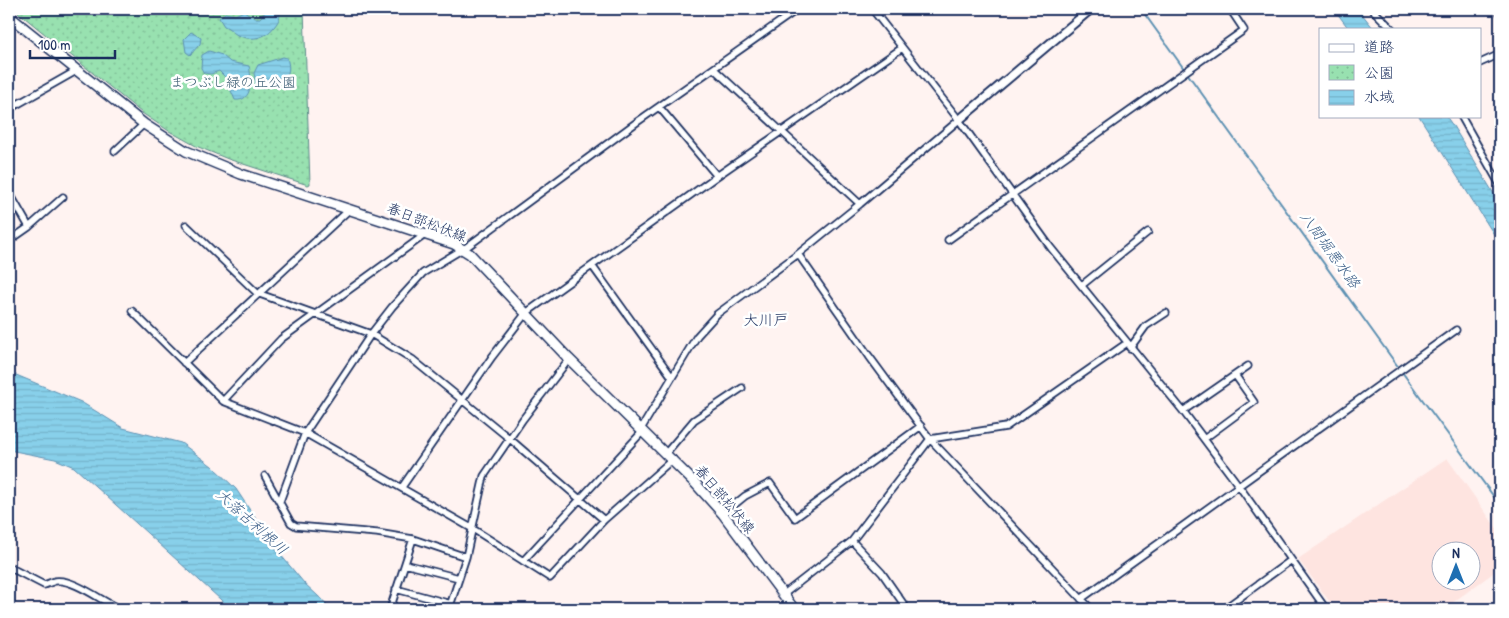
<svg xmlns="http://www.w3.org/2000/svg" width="1509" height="618" font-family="'Patrick Hand','Klee One',sans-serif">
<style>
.built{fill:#fee4e0;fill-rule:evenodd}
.park{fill:url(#park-dots);stroke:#5a8887}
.water{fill:url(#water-rules);stroke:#5c90b2}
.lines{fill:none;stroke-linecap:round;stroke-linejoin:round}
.stream{stroke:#5c90b2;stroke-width:2}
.minor-casing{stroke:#1b2f5e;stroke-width:9}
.tertiary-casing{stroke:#1b2f5e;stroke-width:11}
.primary-casing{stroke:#1b2f5e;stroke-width:12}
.minor{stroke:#fff;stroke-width:5.5}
.tertiary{stroke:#fff;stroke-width:7}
.primary{stroke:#fff;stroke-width:9}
.labels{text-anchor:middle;stroke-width:5;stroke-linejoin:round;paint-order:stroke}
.park-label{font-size:14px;fill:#3a5c72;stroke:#fff}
.street-label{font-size:14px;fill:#1b2f5e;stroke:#fff}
.water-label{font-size:15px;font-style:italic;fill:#3c5f88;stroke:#fff}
.neighbourhood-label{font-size:15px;fill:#1b2f5e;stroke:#fff}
</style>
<defs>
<pattern id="park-dots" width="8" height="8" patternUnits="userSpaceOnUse" patternTransform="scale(1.25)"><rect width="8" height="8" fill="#98e1b0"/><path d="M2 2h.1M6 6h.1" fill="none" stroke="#82c19a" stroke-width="1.8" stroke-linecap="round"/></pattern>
<pattern id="water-rules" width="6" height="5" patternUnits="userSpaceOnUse" patternTransform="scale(1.25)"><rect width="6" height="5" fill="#88d0ea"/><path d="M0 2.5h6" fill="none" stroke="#75b3cb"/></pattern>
</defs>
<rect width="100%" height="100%" fill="#fff3f1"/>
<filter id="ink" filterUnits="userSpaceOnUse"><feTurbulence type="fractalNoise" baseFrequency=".02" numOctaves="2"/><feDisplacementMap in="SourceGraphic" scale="10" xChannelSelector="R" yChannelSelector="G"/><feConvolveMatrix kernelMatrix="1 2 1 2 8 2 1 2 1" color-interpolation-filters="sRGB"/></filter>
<g filter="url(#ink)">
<path class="built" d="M1447 458 1500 533V568L1444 609H1335L1298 559ZM1442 550H1472V580H1442Z"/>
<path class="park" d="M14 9H304L310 184 308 185 228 159 196 146 169 131 142 113Z"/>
<path class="water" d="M268 9H279C281 17 279 21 274 27 265 39 250 41 237 35 232 32 230 28 224 26L219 18 225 13 235 15 244 11 255 18H260Z
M1334 9H1358L1374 29H1349Z
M191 32 201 38 200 44 190 55 186 52 184 39Z
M209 51 222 55 230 62 249 66C252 78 253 102 235 100L225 77 219 71 211 74 204 73 201 68 202 55Z
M283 57 287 58C289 65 290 71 286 77L274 79 263 88 256 85 254 73 258 65Z
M1419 116H1446L1453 126 1500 204V244Z
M9 372 81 402 123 428 181 443 212 466 236 489 275 548 304 583 332 609H231L74 467 55 459 9 450Z"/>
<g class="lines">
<path class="stream" d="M1141 9 1399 368
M1402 372 1500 505"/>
<g class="minor-casing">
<path id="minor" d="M872 9 959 120 1051 248 1183 411 1239 486 1326 609
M1372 9 1392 29
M1498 9 1500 13
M1480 63 1500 54
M714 69 860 204
M660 108 717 176
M9 109 76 71
M1461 116 1500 185
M115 151 144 124
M9 192 29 227
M186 225 257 293 371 334 412 359 510 439 604 520
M948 240 1244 30 1230 9
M9 241 29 227 63 197
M798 254 869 356 930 439 1091 609
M593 267 672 377
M1082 285 1148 232
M132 311 223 401 305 433 473 529 550 578 604 520 673 459
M1130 348 1146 326 1166 313
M184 363 350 209
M223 401 281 339 426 234
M1183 411 1248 366
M641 429 697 336 717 314 798 254 860 204 959 120
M1204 439 1254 402 1235 375
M666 453 694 420 742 388
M265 476 291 523 296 526 377 533 413 539 466 557
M402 487 492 357 526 313 717 176 902 48
M280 501 305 433 371 334 392 307 423 273 468 246 637 122 798 9
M723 514 745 496 770 483 795 518 921 426
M852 541 882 573 907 609
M523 561 643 431
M405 564 459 578
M9 567 44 585C48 584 51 582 55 581 73 578 103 602 120 609
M396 589 451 604
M784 594 852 541 930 439 1006 427 1127 343
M1081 599 1456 330
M390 609 413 539
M449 609 466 557 484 476 523 419 569 359
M1224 609 1290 561"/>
</g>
<g class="tertiary-casing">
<path id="tertiary" d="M959 120 1091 9"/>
</g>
<g class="primary-casing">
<path id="primary" d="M9 16 144 124 186 151 241 174 454 244 470 254 569 359 695 483 723 514 794 609"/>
</g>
<use href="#minor" class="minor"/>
<use href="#tertiary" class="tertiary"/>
<use href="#primary" class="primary"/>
</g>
</g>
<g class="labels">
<g class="park-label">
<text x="233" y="87">まつぶし緑の丘公園</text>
</g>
<g class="street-label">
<text transform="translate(427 222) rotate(21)" y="5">春日部松伏線</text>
<text transform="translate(725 499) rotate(50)" y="5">春日部松伏線</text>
</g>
<g class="water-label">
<text transform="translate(1330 250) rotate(54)" y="5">八間堀悪水路</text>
<text transform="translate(252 522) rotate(42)" y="5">大落古利根川</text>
</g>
<g class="neighbourhood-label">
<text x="766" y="325">大川戸</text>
</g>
</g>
<rect width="1509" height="618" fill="none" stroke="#fff" stroke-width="30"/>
<rect x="15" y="15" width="1479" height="588" fill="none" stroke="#1b2f5e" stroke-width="2" filter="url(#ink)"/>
<rect x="1319" y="28" width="162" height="90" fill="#ffffff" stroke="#a4acbf"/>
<rect x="1329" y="44" width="25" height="8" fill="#ffffff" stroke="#a4acbf"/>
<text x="1364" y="52" font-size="15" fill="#1b2f5e">道路</text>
<rect x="1329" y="65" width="25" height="15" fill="url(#park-dots)" stroke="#a4acbf"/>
<text x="1364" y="78" font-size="15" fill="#1b2f5e">公園</text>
<rect x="1329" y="90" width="25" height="15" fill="url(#water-rules)" stroke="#a4acbf"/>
<text x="1364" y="102" font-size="15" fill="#1b2f5e">水域</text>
<g transform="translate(1456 566)"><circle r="24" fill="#ffffff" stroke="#a4acbf"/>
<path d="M0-4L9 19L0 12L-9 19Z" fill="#1f6fb2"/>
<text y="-8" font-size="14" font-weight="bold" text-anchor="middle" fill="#1b2f5e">N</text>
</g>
<path d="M30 50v8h85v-8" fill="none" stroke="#1b2f5e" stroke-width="2.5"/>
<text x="38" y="50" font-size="15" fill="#1b2f5e" stroke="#ffffff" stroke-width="4" paint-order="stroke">100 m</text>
</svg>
